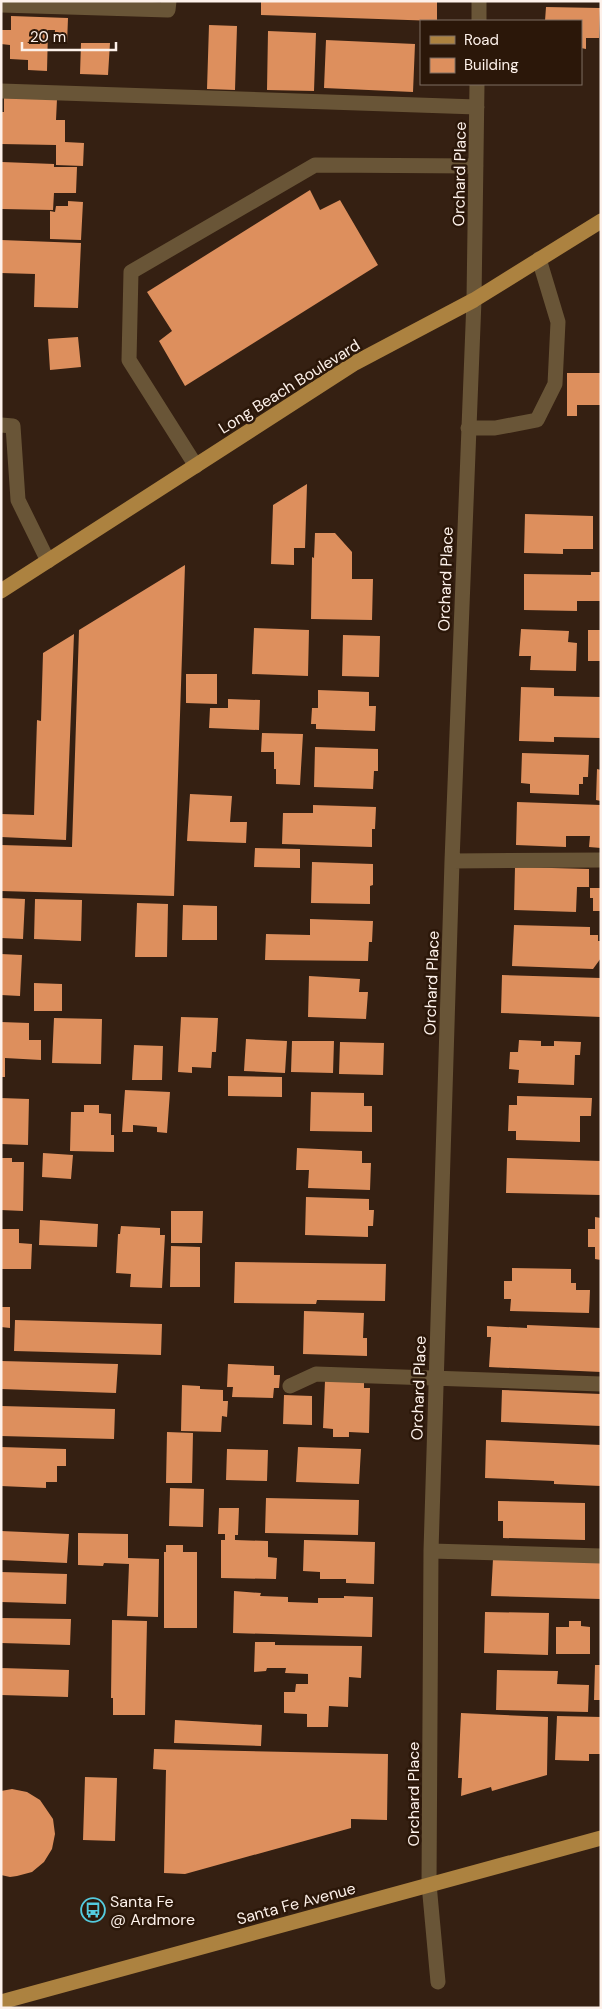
<svg xmlns="http://www.w3.org/2000/svg" width="602" height="2009" font-family="'DM Sans',sans-serif">
<style>
.building{fill:#dd8f5d}
.lines{fill:none;stroke-linecap:round;stroke-linejoin:round}
.minor{stroke:#695537;stroke-width:15}
.major{stroke:#ac8240;stroke-width:15}
.labels{text-anchor:middle;stroke-width:5;stroke-linejoin:round;paint-order:stroke}
.street-label{font-size:16px;fill:#fdf1ea;stroke:#2b1709}
.poi-label{font-size:16px;fill:#fdf1ea;stroke:#2b1709;text-anchor:start}
</style>
<rect width="100%" height="100%" fill="#352012"/>
<path class="building" d="M261 1H437V21L261 15Z
M546 7 600 8 599 38H586V49L581 48V21H545Z
M11 16 68 18 67 44H54L55 30H48L47 71 28 70V60L10 59V45L1 44V30H11Z
M209 25 237 26 235 90 207 89Z
M268 31 316 33 314 91 267 90Z
M326 40 415 44 413 92 324 88Z
M81 43H110L108 75 80 74Z
M4 98 57 99 56 120H65V142L84 143 83 166 56 165V145L1 144V112H4Z
M2 162 54 164V167H77L76 193H54L53 210 2 209Z
M310 190 320 210 340 200 378 265 185 386 159 341 172 331 147 292Z
M68 201 83 202 81 240 50 239V211L55 212 56 206H68Z
M1 240 81 243 78 308 34 307 35 274 1 273Z
M78 337 81 367 50 370 48 339Z
M567 373H601V405H577V416H567Z
M307 484 305 548H294V565L271 564 273 505Z
M525 514 593 516V549H563V554L524 553Z
M315 533H335L352 552V579H373L372 620 311 619 312 557 314 558Z
M185 565 174 896 1 891V845L72 847 79 630Z
M591 572H601V601H577V611L524 610V574L591 575Z
M254 628 309 630 308 676 252 674Z
M521 629 569 631 568 642 577 643 576 671 530 670 531 656H519Z
M588 630H601V661H588Z
M74 634 66 840 1 837V814L34 815 37 720 41 721 43 653Z
M343 635 380 636 379 677 342 676Z
M186 674H217V704L186 703Z
M521 687 554 688V696L601 697V738L554 737V742L519 741Z
M318 690 369 692V706H376L375 731 316 729V724H311L312 708H318Z
M228 699 260 700 259 730 209 728 210 708H228Z
M262 733 303 734 300 785 276 784V769H274V752H261Z
M315 747 378 749V771H374L373 789 314 787Z
M522 753 589 755 588 777H583V784H579V795L530 793V784L521 783Z
M597 769 601 770V801L596 800Z
M190 794 232 796 230 822H247L246 843 187 841Z
M517 802 601 805V848L589 847 590 836H566V847L516 845Z
M313 805 376 807 375 829H372V847L282 844 283 813H313Z
M255 848 300 849V868L254 867Z
M312 862 373 864V885L370 886V904L311 903Z
M515 867 589 869V887H577L576 912 514 910Z
M590 888H601V911H593V898H590Z
M1 898 25 899 23 939 1 938Z
M35 899 82 900 81 941 34 939Z
M137 903 168 904 167 957H135Z
M183 905 217 906V940H182Z
M310 919 373 921 372 942H369L368 961 265 960 266 934 310 935Z
M514 925 590 927V935H598V941H601V958L593 969 512 966Z
M1 954 22 955 20 996 1 995Z
M502 975 601 978V1017L501 1013Z
M309 976 360 979 359 992H368L366 1019 308 1017Z
M34 983 62 984V1011H34Z
M181 1017 218 1018 216 1052H212L211 1068 192 1067V1073L178 1072Z
M54 1018 102 1019 101 1064 52 1063Z
M1 1022 29 1023V1040H41V1060L5 1058V1077H1Z
M246 1039 287 1041 285 1073 244 1071Z
M519 1040 541 1041V1046H554V1041L581 1042 580 1055H575L574 1085 518 1083 519 1070 509 1069 510 1052H518Z
M292 1041H334L333 1073 291 1072Z
M340 1042 384 1043 383 1075 339 1074Z
M134 1045 163 1046 162 1080H132Z
M228 1076 282 1077V1097L228 1096Z
M125 1090 170 1092 167 1133 157 1132V1127L133 1125V1132H122Z
M311 1092 364 1093V1106H372V1132L310 1131Z
M517 1096 592 1098 591 1116H580V1142L516 1140V1131H508L509 1105H517Z
M1 1098 29 1099 28 1145 1 1144Z
M84 1105H99V1113L111 1114V1135H114V1152L70 1151 71 1112H84Z
M297 1148 362 1151V1163H371L370 1190 308 1188 309 1170H296Z
M43 1153 73 1155 71 1179 42 1177Z
M1 1158H12V1162H24L23 1211 1 1210Z
M507 1158 601 1161V1195L506 1193Z
M306 1197 369 1199V1210H374L373 1226H368V1237L305 1235Z
M171 1211H203L202 1243H171Z
M595 1217 601 1218V1260L595 1259V1247H588V1229H595Z
M40 1220 98 1224 97 1247 39 1245Z
M121 1226 160 1228V1235H165L162 1288 130 1287 131 1274 116 1273 118 1234H120Z
M1 1229H19V1243L32 1244 31 1269H1Z
M171 1246 200 1247V1287H170Z
M235 1262 386 1264 385 1301 317 1300 316 1304 234 1303Z
M512 1268 571 1269V1283H576V1290H590L589 1313 510 1311 511 1299H504V1281H512Z
M1 1307H10V1328L1 1327Z
M304 1311 364 1313 363 1338H367V1356L303 1354Z
M15 1320 162 1324 161 1355 14 1351Z
M527 1325 601 1328V1372L489 1367 491 1337H487V1326L527 1328Z
M1 1361 118 1364 116 1393 1 1389Z
M228 1364 274 1366V1375H280L279 1388H274L273 1398 232 1397 233 1387H227Z
M325 1381 364 1382V1388H370L369 1433 349 1432V1437H333V1429L323 1428Z
M182 1385 200 1386V1389L223 1390V1401H228L227 1417 222 1416 221 1432 181 1431Z
M502 1390 601 1394V1426L501 1422Z
M284 1395 312 1396V1425L283 1424Z
M1 1406 115 1409 114 1439 1 1436Z
M167 1432 193 1433 192 1483H166Z
M486 1440 601 1445V1486L554 1484V1481L485 1478Z
M1 1447 66 1449V1466H57V1482H46V1488L1 1486Z
M298 1447 361 1449 359 1484 296 1482Z
M227 1449 268 1450 267 1481 226 1480Z
M170 1488 204 1489 203 1527 169 1526Z
M266 1498 359 1500 358 1535 265 1533Z
M498 1501 585 1503V1540L503 1538V1521H498Z
M219 1508H239L238 1535H235V1540L268 1541V1557L277 1558 276 1579 221 1578V1540H225V1534H218Z
M1 1531 69 1534 67 1563 1 1560Z
M78 1533 128 1534V1558L159 1559 158 1617 127 1616 129 1564 104 1563 103 1566 78 1565Z
M304 1540 375 1542 374 1584 346 1583V1579H320V1572L303 1571Z
M166 1545H183V1552H197V1628H164V1552H166Z
M493 1559 601 1562V1599L491 1596Z
M1 1572 67 1574 66 1604 1 1602Z
M234 1591 261 1593 260 1596 288 1597V1602L318 1603V1598H344V1596L373 1597 372 1637 233 1633Z
M485 1612 549 1613 548 1655 484 1653Z
M1 1618 71 1619 70 1645 1 1643Z
M112 1620 147 1621 145 1715H113V1698H111Z
M569 1621H581V1626L590 1627V1654H556V1627H569Z
M255 1642H275V1645L362 1646 361 1678 349 1677 348 1707 329 1706 328 1727H307V1714L284 1713V1692H295L296 1684H308V1674L285 1673 286 1668H267L266 1671 254 1672Z
M595 1665H601V1700H594Z
M1 1668 69 1670 68 1697 1 1695Z
M497 1670 558 1671 557 1684 589 1685 588 1712 496 1710Z
M461 1713 548 1717 547 1775 492 1791 491 1787 461 1796 462 1778H458Z
M557 1716 601 1717V1754H589V1761L555 1760Z
M175 1720 262 1725 261 1746 174 1743Z
M154 1749 388 1754 387 1820 351 1819V1828L185 1874 164 1873 166 1770 153 1769Z
M85 1777 117 1778 115 1841 83 1840Z
M12 1789 27 1792 40 1800 53 1819 55 1834 52 1849 44 1862 32 1872 17 1876 10 1877 1 1875V1791Z"/>
<g class="lines">
<path class="minor" d="M1 5 168 10 169 1
M479 21V1
M1 91 477 107
M1 425 13 426 18 500 48 561
M468 428H495L537 420 555 384 558 322 539 259
M196 466 129 360 131 272 315 165 476 166
M452 861 601 860
M290 1386 316 1374 601 1384
M431 1551 601 1556
M438 1982 429 1884 431 1551 452 861 474 300 477 84"/>
<path class="major" d="M1 591 355 363 474 300 601 221
M1 2002 601 1838"/>
</g>
<defs>
<g id="bus-ring" transform="scale(1.25)"><circle r="9.5" fill="#2b1709" stroke="#54cadd" stroke-width="1.5"/><path d="M-5-6H5V4H4V6H2V4H-2V6H-4V4H-5ZM-3.5-4V0h7V-4ZM-3.5 1.2v1.5H-2V1.2ZM2 1.2v1.5H3.5V1.2Z" fill="#54cadd"/></g>
</defs>
<g fill-rule="evenodd">
<use href="#bus-ring" x="93" y="1910"/>
</g>
<g class="labels">
<g class="street-label">
<text transform="translate(459 174) rotate(-89)" y="6">Orchard Place</text>
<text transform="translate(289 386) rotate(-32)" y="6">Long Beach Boulevard</text>
<text transform="translate(445 579) rotate(-88)" y="6">Orchard Place</text>
<text transform="translate(431 983) rotate(-88)" y="6">Orchard Place</text>
<text transform="translate(418 1388) rotate(-88)" y="6">Orchard Place</text>
<text transform="translate(413 1794) rotate(-90)" y="6">Orchard Place</text>
<text transform="translate(296 1903) rotate(-15)" y="6">Santa Fe Avenue</text>
</g>
<g class="poi-label">
<text x="110" y="1907">Santa Fe<tspan x="110" dy="18">@ Ardmore</tspan></text>
</g>
</g>
<rect width="602" height="2009" fill="none" stroke="#fdf1ea" stroke-width="5"/>
<rect x="420" y="20" width="162" height="65" fill="#2b1709" stroke="#7f6e63"/>
<rect x="430" y="36" width="25" height="8" fill="#ac8240" stroke="#7f6e63"/>
<text x="464" y="45" font-size="15" fill="#fdf1ea">Road</text>
<rect x="430" y="58" width="25" height="15" fill="#dd8f5d" stroke="#7f6e63"/>
<text x="464" y="70" font-size="15" fill="#fdf1ea">Building</text>
<path d="M22 42v8h94v-8" fill="none" stroke="#fdf1ea" stroke-width="2.5"/>
<text x="30" y="42" font-size="15" fill="#fdf1ea" stroke="#2b1709" stroke-width="4" paint-order="stroke">20 m</text>
</svg>
